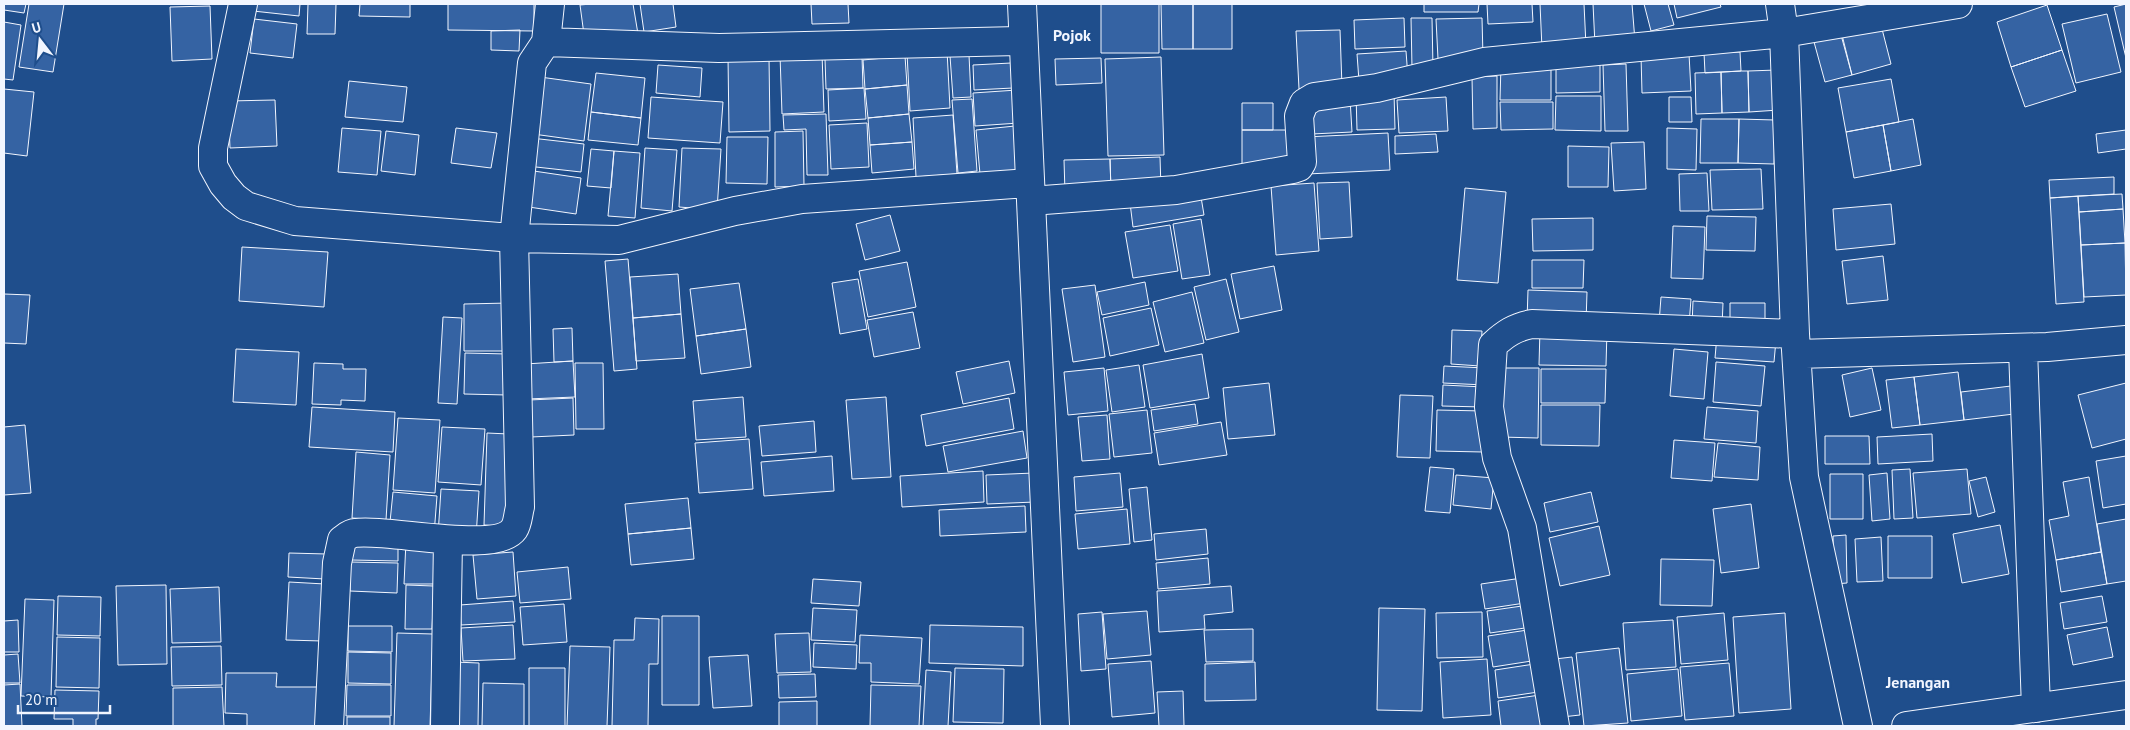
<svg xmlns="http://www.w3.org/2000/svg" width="2130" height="730" font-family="'PT Sans',sans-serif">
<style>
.building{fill:#3563a3;stroke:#f2f6ff}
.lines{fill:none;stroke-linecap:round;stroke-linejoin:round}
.minor-casing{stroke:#f2f6ff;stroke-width:30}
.minor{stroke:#1f4e8c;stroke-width:28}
.labels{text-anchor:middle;stroke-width:4;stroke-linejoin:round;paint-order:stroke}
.quarter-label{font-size:16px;font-weight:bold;fill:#f2f6ff;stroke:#1f4e8c}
</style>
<rect width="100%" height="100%" fill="#1f4e8c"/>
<path class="building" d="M4 4H26L24 13 4 10Z
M29 4H64L53 72 19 67Z
M254 4H300L299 16 253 11Z
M308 4H336L335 34H307Z
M360 4H410V17L359 16Z
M448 4H534V31L448 30Z
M591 4H633L638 34 585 42 580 5Z
M640 4H673L676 27 644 32Z
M811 4H848L849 23 812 24Z
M1101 4H1159V53H1101Z
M1161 4H1193V49H1162Z
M1193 4H1232V49H1193Z
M1424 4H1479L1478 12H1424Z
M1487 4H1532L1533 22 1488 24Z
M1540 4H1584L1586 46 1542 49Z
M1593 4H1632L1635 41 1595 45Z
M1644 4H1668L1674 25 1651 31Z
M1674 4H1720L1721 7 1677 18Z
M2126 4V58L2114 7Z
M2047 5 2062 50 2011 67 1997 22Z
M210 6 212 59 172 61 170 7Z
M2107 14 2121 72 2076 83 2062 24Z
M1404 18 1405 47 1355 49 1354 20Z
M1411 18H1432L1433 68H1412Z
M1482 18 1483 57 1438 59 1436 19Z
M254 19 297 24 293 58 250 53Z
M4 22 21 25 13 80 4 79Z
M1881 25 1891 64 1852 75 1842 35Z
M520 30 519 51 491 50V31Z
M1340 30 1342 87 1299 89 1296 31Z
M1841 35 1852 75 1825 82 1814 42Z
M947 50 950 108 910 111 907 53Z
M2062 50 2076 91 2025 107 2011 67Z
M1406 51 1408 78 1359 81 1357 54Z
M1740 52 1741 71 1705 73 1704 53Z
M822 53 824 112 782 114 780 55Z
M1689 54 1691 91 1642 93 1641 56Z
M969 55 971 97 953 98 950 56Z
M905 56 907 85 865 89 863 60Z
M728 57H769L770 131 729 132Z
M862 57 863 88 826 89 825 59Z
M1161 57 1164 155 1108 156 1105 59Z
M1101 58 1102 83 1056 85 1055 59Z
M1556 61H1600V92L1556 93Z
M1011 63 1013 88 974 90 973 65Z
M1501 64H1551V100H1500Z
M1626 64 1628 131H1605L1603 65Z
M658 65 702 68 700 97 656 93Z
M1777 70 1779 110 1749 112 1748 71Z
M1741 71H1748L1749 112 1722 113 1721 72Z
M1721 72 1722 113 1696 114 1695 73Z
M596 73 645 78 641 118 591 112Z
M1497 76V128L1473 129 1472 77Z
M540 77 591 84 584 141 533 134Z
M1891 79 1899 122 1846 132 1838 88Z
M349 81 407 87 403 122 345 117Z
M907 85 909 114 868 118 865 89Z
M864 88 866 119 829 121 828 90Z
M4 89 34 92 27 156 4 153Z
M1017 90 1019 123 975 126 973 93Z
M1394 92 1395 129 1357 130 1356 94Z
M1556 96H1601V131L1555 130Z
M651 97 723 102 720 143 648 138Z
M1446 97 1448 131 1399 133 1397 100Z
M1669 97H1691L1692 122H1669Z
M1350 98 1352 132 1312 134 1311 100Z
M972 99 977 171 958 173 952 100Z
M275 100 277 146 230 148 228 101Z
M1500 102H1553V129L1501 130Z
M1242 103H1273V130H1242Z
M591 112 641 118 638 145 588 140Z
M826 114 828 175H807L806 129 784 130 783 115Z
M909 114 912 142 870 145 868 118Z
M953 115 957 174 916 177 913 118Z
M1701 119H1739L1738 163H1700Z
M1739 119 1775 120 1774 164 1738 163Z
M1913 119 1921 165 1891 171 1883 125Z
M867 123 869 167 831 169 829 125Z
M1883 125 1891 171 1854 178 1846 132Z
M1015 126 1020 170 980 174 976 130Z
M342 128 381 131 377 175 338 172Z
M456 128 497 133 491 168 451 163Z
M1667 128 1697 129 1696 170 1667 169Z
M1242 130H1296V163L1242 164Z
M2126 130V149L2098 153 2096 134Z
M386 131 419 135 415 175 381 171Z
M803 131 804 186 775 187V132Z
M1388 133 1390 170 1307 174 1305 137Z
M1436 134 1438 152 1395 154V136Z
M727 137H768L767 184 726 183Z
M531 138 584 144 581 172 527 166Z
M912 142 914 169 872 173 870 145Z
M1644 142 1646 189 1614 191 1611 143Z
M1568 146 1609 147 1608 187H1568Z
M645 148 677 150 672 211 641 208Z
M682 148 721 149 717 210 679 207Z
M591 149 614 151 611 188 587 186Z
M614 151 640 153 635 218 608 216Z
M1160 157 1161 189 1111 191 1110 159Z
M1110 159 1111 191 1065 193 1064 160Z
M1761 169 1763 209 1712 210 1710 170Z
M527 170 581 178 576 214 522 206Z
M1707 173 1709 211H1680L1679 174Z
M2114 177V194L2050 198 2049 180Z
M1349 182 1352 237 1320 239 1317 183Z
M1314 183 1319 251 1276 255 1271 186Z
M1465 188 1506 192 1498 283 1457 280Z
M1200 191 1204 215 1133 227 1130 203Z
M2122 194 2123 209 2079 212 2078 196Z
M2078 196 2084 302 2056 304 2050 198Z
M1891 204 1895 244 1836 250 1833 209Z
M2123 209 2125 243 2081 245 2079 212Z
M890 215 900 251 865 260 856 224Z
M1707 216 1756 217 1755 251 1706 250Z
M1593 218V250L1533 251 1532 219Z
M1201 219 1210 275 1182 279 1173 224Z
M1170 225 1178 271 1133 278 1125 232Z
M1673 226 1705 227 1703 279 1671 278Z
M2125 243 2126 295 2084 297 2081 245Z
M242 247 328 252 324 307 239 301Z
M1883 256 1888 300 1847 304 1842 261Z
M628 259 637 369 614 371 605 261Z
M1532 260H1584L1583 288H1532Z
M907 262 916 307 868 317 859 271Z
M1274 266 1282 310 1240 319 1231 274Z
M678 274 681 314 633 318 630 277Z
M858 279 867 329 840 334 832 283Z
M1226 279 1239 332 1206 340 1194 287Z
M1145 282 1149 305 1102 315 1097 292Z
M739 283 746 329 696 336 690 289Z
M1095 285 1105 357 1073 362 1062 289Z
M1528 290 1587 292 1586 323 1527 321Z
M1192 292 1204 343 1165 352 1153 302Z
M4 294 30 295 26 344 4 343Z
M1661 297 1691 299 1689 325 1659 323Z
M1693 301 1723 303 1722 327 1692 326Z
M509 303V351H464V304Z
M1730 303H1765V325H1730Z
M1151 308 1159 345 1110 356 1103 318Z
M913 312 920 348 874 357 867 320Z
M681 314 685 358 636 361 633 318Z
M443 317 462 318 457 404 438 403Z
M572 328 573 361 554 362 553 329Z
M746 329 751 367 701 374 696 336Z
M1540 329 1607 330 1606 366 1539 365Z
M1452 330 1482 331 1480 366 1451 364Z
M1717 335 1776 340 1774 362 1715 358Z
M236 349 299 352 296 405 233 402Z
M1674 349 1708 352 1704 399 1670 396Z
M465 353 508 354 507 395 464 394Z
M1202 354 1209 398 1150 408 1143 365Z
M573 361 575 397 527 399 525 364Z
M1009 361 1015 393 963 404 956 372Z
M1716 362 1765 366 1761 406 1713 402Z
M314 363 343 364V369H366L365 401 341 400V405L312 404Z
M575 363H603L604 429H576Z
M1139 365 1145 407 1112 412 1106 370Z
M1444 366 1485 368 1484 385 1443 383Z
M1104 368 1108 411 1068 415 1064 372Z
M1501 368H1539L1538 438 1500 437Z
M1872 368 1881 410 1850 417 1842 375Z
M1541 369H1606L1605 403H1541Z
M1958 372 1964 420 1920 425 1914 377Z
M1914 377 1920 425 1892 428 1886 380Z
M1269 383 1275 435 1228 439 1223 388Z
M2126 383V439L2092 448 2078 395Z
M1443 385 1484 387 1483 407 1442 406Z
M2011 386 2014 414 1964 420 1961 392Z
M1400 395 1433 396 1430 458 1397 457Z
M743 397 746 437 696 440 693 401Z
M886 397 891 477 852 479 846 400Z
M573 398 574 435 531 437 529 400Z
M1009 398 1014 429 926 446 921 415Z
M1195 404 1198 424 1154 431 1151 410Z
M1541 405H1600L1599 446 1541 445Z
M312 407 395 412 393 452 309 447Z
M1707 407 1758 411 1756 443 1704 439Z
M1147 410 1152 453 1114 457 1109 414Z
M1437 410 1484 411 1483 452 1436 451Z
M1107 415 1110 459 1082 461 1078 417Z
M398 418 440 420 435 493 393 490Z
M814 421 816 452 762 456 759 426Z
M1221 422 1227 455 1159 465 1154 433Z
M25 425 31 493 4 495V427Z
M442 427 485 429 481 485 438 482Z
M1023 431 1027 458 948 472 943 446Z
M487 433 509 434 506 526 484 525Z
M1932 434 1933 461 1878 464 1877 437Z
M1825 436H1869L1870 464H1825Z
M749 439 753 489 699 493 695 443Z
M1674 440 1715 443 1712 481 1671 478Z
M1718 443 1760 447 1758 480 1714 477Z
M356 452 390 455 386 520 352 518Z
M832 456 834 491 764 496 761 462Z
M2126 456V504L2103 508 2096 461Z
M1430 467 1454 469 1450 513 1425 511Z
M1910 469 1913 518 1894 519 1892 470Z
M1967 469 1971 514 1917 518 1913 473Z
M983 471 984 502 902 507 900 476Z
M1034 473 1035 502 987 504 986 475Z
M1120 473 1123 507 1076 511 1074 477Z
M1887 473 1890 519 1872 521 1869 475Z
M1830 474H1863V519H1830Z
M1456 475 1494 478 1491 509 1453 505Z
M1986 477 1995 512 1978 517 1969 481Z
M2089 477 2101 552 2056 560 2049 520 2069 516 2063 482Z
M1147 487 1152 540 1134 542 1129 489Z
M441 489 479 491 476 537 438 535Z
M393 492 437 496 434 535 389 532Z
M1591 492 1598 522 1550 532 1544 503Z
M688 498 691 528 628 534 625 504Z
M1751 504 1759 568 1721 573 1713 509Z
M1025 506 1026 532 940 536 939 510Z
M1127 509 1130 544 1078 549 1075 514Z
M2126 519V581L2107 584 2097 524Z
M2000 525 2009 574 1962 583 1953 534Z
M1599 526 1610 575 1560 586 1549 538Z
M691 528 694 559 631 565 628 534Z
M1206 529 1208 554 1156 560 1154 534Z
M1846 535 1847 583 1834 584 1833 536Z
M352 536 398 537V561L351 560Z
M1888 536H1932V578H1888Z
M1881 537 1883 581 1857 582 1855 539Z
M406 541 439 542 437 584H404Z
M513 552 516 596 477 599 473 555Z
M2101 552 2107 584 2061 592 2056 560Z
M289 553 327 554 325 579 288 577Z
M1208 558 1210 584 1158 589 1156 563Z
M1661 559 1714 560 1712 606 1660 605Z
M350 562 398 563 397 593 350 591Z
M568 567 571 599 520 603 517 572Z
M1522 578 1525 603 1485 609 1481 584Z
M813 579 861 582 859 606 811 603Z
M289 582 325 584 322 641 286 640Z
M166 585 167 664 118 665 116 586Z
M406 585 434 586 432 629H405Z
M1231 586 1233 612 1204 615 1205 629 1159 632 1157 591Z
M219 587 221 642 172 643 170 589Z
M58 596 101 597 100 636 57 635Z
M2102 596 2107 622 2064 629 2060 603Z
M25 599 54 600 51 697 21 696Z
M513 601 515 622 461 625 460 605Z
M564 604 567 642 523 645 520 607Z
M1529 605 1532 627 1490 633 1487 611Z
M813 608 857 610 855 642 811 640Z
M1379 608 1425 609 1422 711 1377 710Z
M1147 611 1151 655 1107 659 1103 614Z
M1102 612 1106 669 1081 671 1078 614Z
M1482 612 1483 657 1437 658 1436 613Z
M1724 613 1728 660 1681 664 1677 617Z
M1785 613 1791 709 1739 713 1733 617Z
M662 616H699V705H662Z
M635 618 659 619 658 664H649L648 726H612L614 640H634Z
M18 620 19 652H4V621Z
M1673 620 1676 667 1626 670 1623 623Z
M513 625 515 659 463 661 461 628Z
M930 625 1023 627V666L929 663Z
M348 626H392V652L348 651Z
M2107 627 2113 657 2073 665 2067 635Z
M1253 629V661L1206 662 1204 630Z
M1534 629 1538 660 1493 667 1488 636Z
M397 633 433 634 430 726H394Z
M809 633 811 672 777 673 775 634Z
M860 635 922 638 919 684 871 682V663H859Z
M57 637 100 638 99 688 56 687Z
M814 643 857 645 856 669 813 667Z
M221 646 222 685 172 686 171 647Z
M570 646 610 647 607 726H567Z
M1619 648 1628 723 1584 726 1576 653Z
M348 652 391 653V684L348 683Z
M18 654 20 683H4V655Z
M748 655 752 706 713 708 709 657Z
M1572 657 1580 715 1562 717 1555 659Z
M1487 659 1491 715 1443 718 1440 662Z
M1151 661 1155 713 1112 717 1108 664Z
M454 662 479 663 478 726H452Z
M1255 662 1256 700 1205 701V664Z
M1541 663 1545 691 1498 698 1495 670Z
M1729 663 1734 716 1685 720 1680 667Z
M529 668H565V726H529Z
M955 668 1004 669 1003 723 953 722Z
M1678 669 1682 716 1631 721 1627 674Z
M926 670 951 672 948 726H923Z
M226 673H277L276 687H326L325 726H247V714L225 713Z
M815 674 816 697 779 698 778 675Z
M483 683 524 684V726H482Z
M20 684 22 726H4V685Z
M347 685H391V716H346Z
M871 685 921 686 919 726H870Z
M222 687 224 726H173V688Z
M55 690 99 691 98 719H96V726H73V719H54Z
M1183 691 1184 726H1159L1157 692Z
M1547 694 1552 726H1501L1498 701Z
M817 701V726H779V702Z
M347 717H390V726H347Z"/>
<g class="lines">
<g class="minor-casing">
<path id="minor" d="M243 4 213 148V166L223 184 234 197 246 206 295 221 514 238 619 240 735 211 802 199 1029 183
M1022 4 1055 726
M1780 4 1784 33 1795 334 1804 477 1858 726
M546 42 719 48 1023 41
M1031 201 1176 190 1293 169 1299 167 1302 162 1299 116 1304 103 1314 97 1377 88 1484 62 1784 33 1958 4
M2023 349 2036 708
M1797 354 2047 347 2126 340
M329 726 337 563 342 540C346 537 350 533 355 533 387 528 496 555 514 529 518 523 518 514 520 507L514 238 532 63 546 42 550 4
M445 726 448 540
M1555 726 1522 528 1497 458 1489 407 1493 345C1505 334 1515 327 1532 324L1795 334
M1906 726 2126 695"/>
</g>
<use href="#minor" class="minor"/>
</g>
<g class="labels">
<g class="quarter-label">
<text x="1072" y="41">Pojok</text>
<text x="1918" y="688">Jenangan</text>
</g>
</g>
<rect width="2130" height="730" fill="none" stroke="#f2f6ff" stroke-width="10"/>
<g transform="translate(40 40) rotate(344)" stroke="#1f4e8c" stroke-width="4" paint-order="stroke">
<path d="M0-4L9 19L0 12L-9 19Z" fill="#f2f6ff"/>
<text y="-8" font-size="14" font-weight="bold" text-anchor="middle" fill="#f2f6ff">U</text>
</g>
<path d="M18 705v8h92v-8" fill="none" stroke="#f2f6ff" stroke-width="2.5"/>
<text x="25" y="705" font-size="15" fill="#f2f6ff" stroke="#1f4e8c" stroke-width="4" paint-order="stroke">20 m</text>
</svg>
